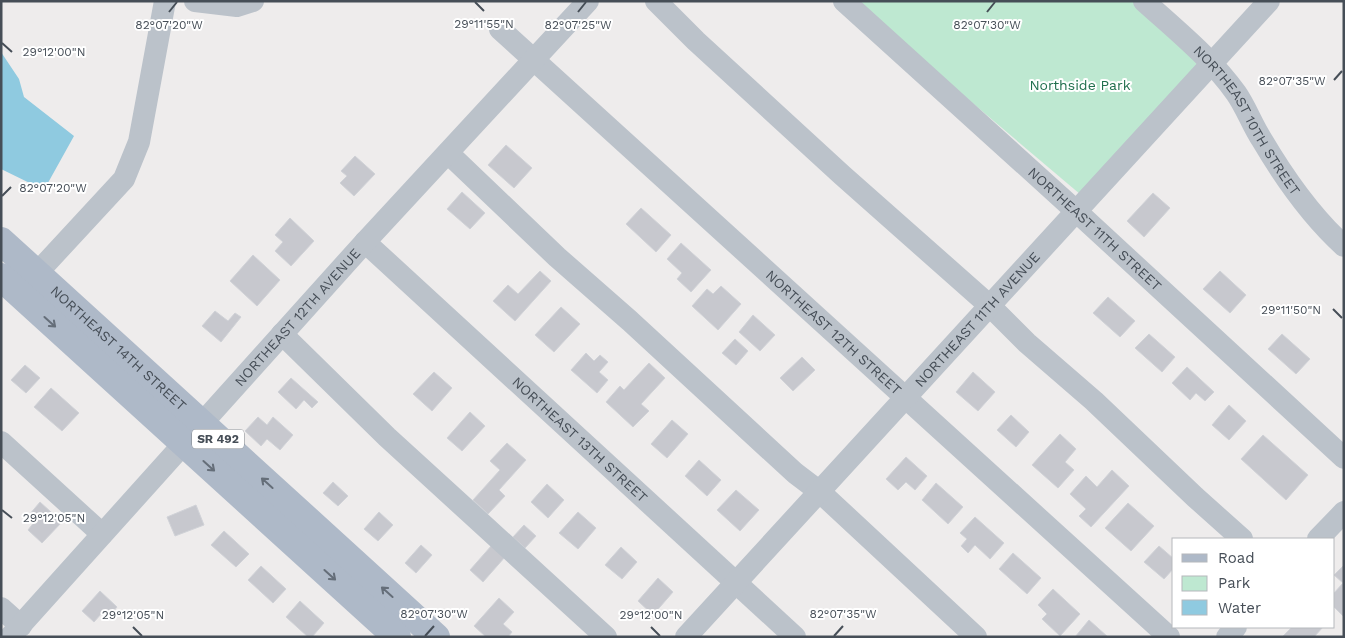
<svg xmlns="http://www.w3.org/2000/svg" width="1345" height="638" font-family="'Work Sans',sans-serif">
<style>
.green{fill:#bee8d1}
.water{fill:#8fcae0}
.building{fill:#c7c8ce;stroke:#d0d2d7}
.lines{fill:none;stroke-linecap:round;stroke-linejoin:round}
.minor{stroke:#bbc2ca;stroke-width:22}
.major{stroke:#aeb9c8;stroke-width:28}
.oneway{stroke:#656e79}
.ticks{fill:none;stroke:#464e57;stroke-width:2}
.labels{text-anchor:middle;stroke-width:4;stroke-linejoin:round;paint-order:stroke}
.shield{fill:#fff;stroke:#7e8389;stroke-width:1}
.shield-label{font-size:12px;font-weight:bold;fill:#464e57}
.park-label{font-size:14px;fill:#206f4d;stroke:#fff}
.street-label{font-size:14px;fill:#464e57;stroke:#fff}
.ticks-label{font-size:12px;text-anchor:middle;fill:#464e57;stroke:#fff;stroke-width:4;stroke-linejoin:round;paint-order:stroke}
</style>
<rect width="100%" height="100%" fill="#eeecec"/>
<path class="green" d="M852 1H1144L1211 63 1087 200Z"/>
<path class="water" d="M1 52 19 79 24 97 74 136 44 190 1 169Z"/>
<path class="building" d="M506 145 532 168 514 188 488 165Z
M355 156 375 174 354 196 340 183 347 176 341 171Z
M462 192 485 213 470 229 447 209Z
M1153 193 1170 208 1144 237 1127 221Z
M641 208 671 235 656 252 626 224Z
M290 218 314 241 291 266 275 251 283 242 275 235Z
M681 243 711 270 691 292 677 279 682 273 667 259Z
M253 255 280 280 257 306 230 281Z
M540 271 551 281 515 321 493 301 508 285 518 294Z
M1220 271 1246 295 1230 313 1203 289Z
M721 286 741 304 718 330 692 306 707 289 713 294Z
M1108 297 1135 321 1120 337 1093 313Z
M561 307 580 324 554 352 535 335Z
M215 311 228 321 235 313 241 317 221 342 202 326Z
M753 315 775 335 760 351 739 332Z
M1149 334 1175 357 1162 372 1135 348Z
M1282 334 1310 359 1296 374 1268 349Z
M735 339 748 351 736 365 722 353Z
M586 353 594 361 600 355 608 362 599 372 608 380 597 393 571 370Z
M802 357 815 370 793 391 780 378Z
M649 363 665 378 641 404 649 411 633 427 606 402 620 386 624 390Z
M25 365 40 378 26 393 11 380Z
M1187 367 1214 392 1205 401 1196 393 1190 400 1172 383Z
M434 372 452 388 432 411 413 394Z
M973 372 995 392 978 411 956 392Z
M291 378 318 402 312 408 304 400 296 409 278 392Z
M51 388 79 413 62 431 34 407Z
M1229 405 1246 421 1229 440 1212 425Z
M470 412 485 426 462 451 447 438Z
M1011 415 1029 432 1016 447 997 430Z
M258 417 267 425 273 417 293 435 280 450 267 439 261 446 245 431Z
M672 420 688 434 667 458 651 444Z
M1060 434 1076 449 1065 462 1074 470 1058 488 1032 465Z
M1263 435 1308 475 1286 500 1241 459Z
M507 443 526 460 499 490 505 496 488 514 473 500 500 470 490 461Z
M906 457 927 476 915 490 906 482 898 490 886 479Z
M699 460 721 480 707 496 685 476Z
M1112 470 1129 486 1091 527 1079 516 1086 509 1070 494 1086 476 1097 487Z
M333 482 348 496 338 506 323 493Z
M936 483 963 507 948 524 922 500Z
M547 484 564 500 548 518 531 502Z
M736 490 759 510 740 531 717 510Z
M40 502 62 522 42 543 28 530 35 521 29 515Z
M1128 503 1154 526 1131 551 1105 528Z
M196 505 204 525 175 536 167 517Z
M379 512 393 525 378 541 364 529Z
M578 512 596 528 578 549 559 533Z
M975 517 1004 543 990 559 975 545 968 553 961 546 967 539 960 533Z
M524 525 536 536 525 548 513 537Z
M224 531 249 554 236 567 211 545Z
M421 545 432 555 416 573 405 563Z
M492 545 505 557 483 582 470 570Z
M1159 546 1174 559V568L1164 579 1144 562Z
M621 547 637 562 622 579 605 565Z
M1013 553 1041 578 1027 594 999 569Z
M1344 565V615L1343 616 1334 607V593L1343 583 1334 575Z
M261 566 286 589 273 603 248 580Z
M658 578 673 592 653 615 638 601Z
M1053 589 1080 614 1060 636 1042 619 1047 614 1038 605Z
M100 591 117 607 107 619 101 614 94 622 82 611Z
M499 598 514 612 503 624 512 632 508 637H486L474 626Z
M300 601 324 623 312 637H308L286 617Z
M1089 620 1108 637H1075Z
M1292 627H1323L1314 637H1282Z"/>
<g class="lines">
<g class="minor">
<path d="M195 1 237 6 253 1"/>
<path d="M656 1 696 41 842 175 990 306 1027 343 1094 401 1195 497 1242 539"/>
<path id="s1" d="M844 1 1077 212 1344 458"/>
<path id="s2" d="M1144 1C1176 30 1211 58 1236 93 1246 107 1252 125 1262 140 1285 179 1310 215 1344 246"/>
<path id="s3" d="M500 29 1169 637"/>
<path d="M448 153 557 257 630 321 795 473 820 492 976 637"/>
<path id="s4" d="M365 242 795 637"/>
<path d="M25 286 124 179 139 142 165 1"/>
<path d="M282 334 387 437 606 637"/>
<path d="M1 442 102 534"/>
<path d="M1318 539 1344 512"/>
<path d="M1 608 21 626"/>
<path id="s5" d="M10 637 365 242 588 1"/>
<path id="s6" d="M686 637 1269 1"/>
<path d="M1227 637 1236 627"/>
</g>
<g class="major">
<path id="s7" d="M1 241 436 637"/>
<path d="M1 277 397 637"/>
</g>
</g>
<defs><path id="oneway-shaft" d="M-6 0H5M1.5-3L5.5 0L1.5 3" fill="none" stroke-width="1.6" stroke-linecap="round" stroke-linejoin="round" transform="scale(1.25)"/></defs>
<g class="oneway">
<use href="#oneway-shaft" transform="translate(50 322) rotate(42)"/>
<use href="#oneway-shaft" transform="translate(209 466) rotate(42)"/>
<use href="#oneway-shaft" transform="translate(267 483) rotate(-138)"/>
<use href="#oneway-shaft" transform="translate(330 575) rotate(42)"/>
<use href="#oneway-shaft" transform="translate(387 592) rotate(-138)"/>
</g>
<path class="ticks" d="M475 2 484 11M169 12 177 2M578 12 586 2M987 12 995 2M2 43 12 52M1334 80 1342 71M2 196 11 187M1333 309 1342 318M2 510 12 518M133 627 142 636M651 627 660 636M425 636 434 626M834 636 843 626"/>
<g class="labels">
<rect class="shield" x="192" y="429.5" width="52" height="19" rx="4"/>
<g class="shield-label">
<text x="218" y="443">SR 492</text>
</g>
<g class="park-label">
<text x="1080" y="90">Northside Park</text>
</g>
<g class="street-label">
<text dy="5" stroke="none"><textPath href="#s2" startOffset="159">NORTHEAST 10TH STREET</textPath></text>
<text dy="5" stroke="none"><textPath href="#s1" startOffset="339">NORTHEAST 11TH STREET</textPath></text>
<text dy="5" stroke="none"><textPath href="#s5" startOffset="430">NORTHEAST 12TH AVENUE</textPath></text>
<text dy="5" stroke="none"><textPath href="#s6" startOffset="431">NORTHEAST 11TH AVENUE</textPath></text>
<text dy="5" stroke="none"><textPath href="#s3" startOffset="451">NORTHEAST 12TH STREET</textPath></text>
<text dy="5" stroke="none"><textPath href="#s7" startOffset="159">NORTHEAST 14TH STREET</textPath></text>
<text dy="5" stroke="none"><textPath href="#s4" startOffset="292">NORTHEAST 13TH STREET</textPath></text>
</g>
</g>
<g class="ticks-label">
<text x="484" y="28">29°11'55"N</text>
<text x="169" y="29">82°07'20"W</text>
<text x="578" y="29">82°07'25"W</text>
<text x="987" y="29">82°07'30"W</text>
<text x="54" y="56">29°12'00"N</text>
<text x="1292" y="85">82°07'35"W</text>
<text x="53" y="192">82°07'20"W</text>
<text x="1291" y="314">29°11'50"N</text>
<text x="54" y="522">29°12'05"N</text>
<text x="434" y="618">82°07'30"W</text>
<text x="843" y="618">82°07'35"W</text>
<text x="133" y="619">29°12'05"N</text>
<text x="651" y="619">29°12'00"N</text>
</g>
<rect width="1345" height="638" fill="none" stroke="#464e57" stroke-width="5"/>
<rect x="1172" y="538" width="162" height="90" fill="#ffffff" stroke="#b5b8bc"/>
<rect x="1182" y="554" width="25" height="8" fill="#aeb9c8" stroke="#b5b8bc"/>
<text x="1218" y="563" font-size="15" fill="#464e57">Road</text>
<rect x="1182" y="576" width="25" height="15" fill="#bee8d1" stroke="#b5b8bc"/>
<text x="1218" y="588" font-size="15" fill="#464e57">Park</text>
<rect x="1182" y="600" width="25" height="15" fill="#8fcae0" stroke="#b5b8bc"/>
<text x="1218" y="613" font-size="15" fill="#464e57">Water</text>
</svg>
